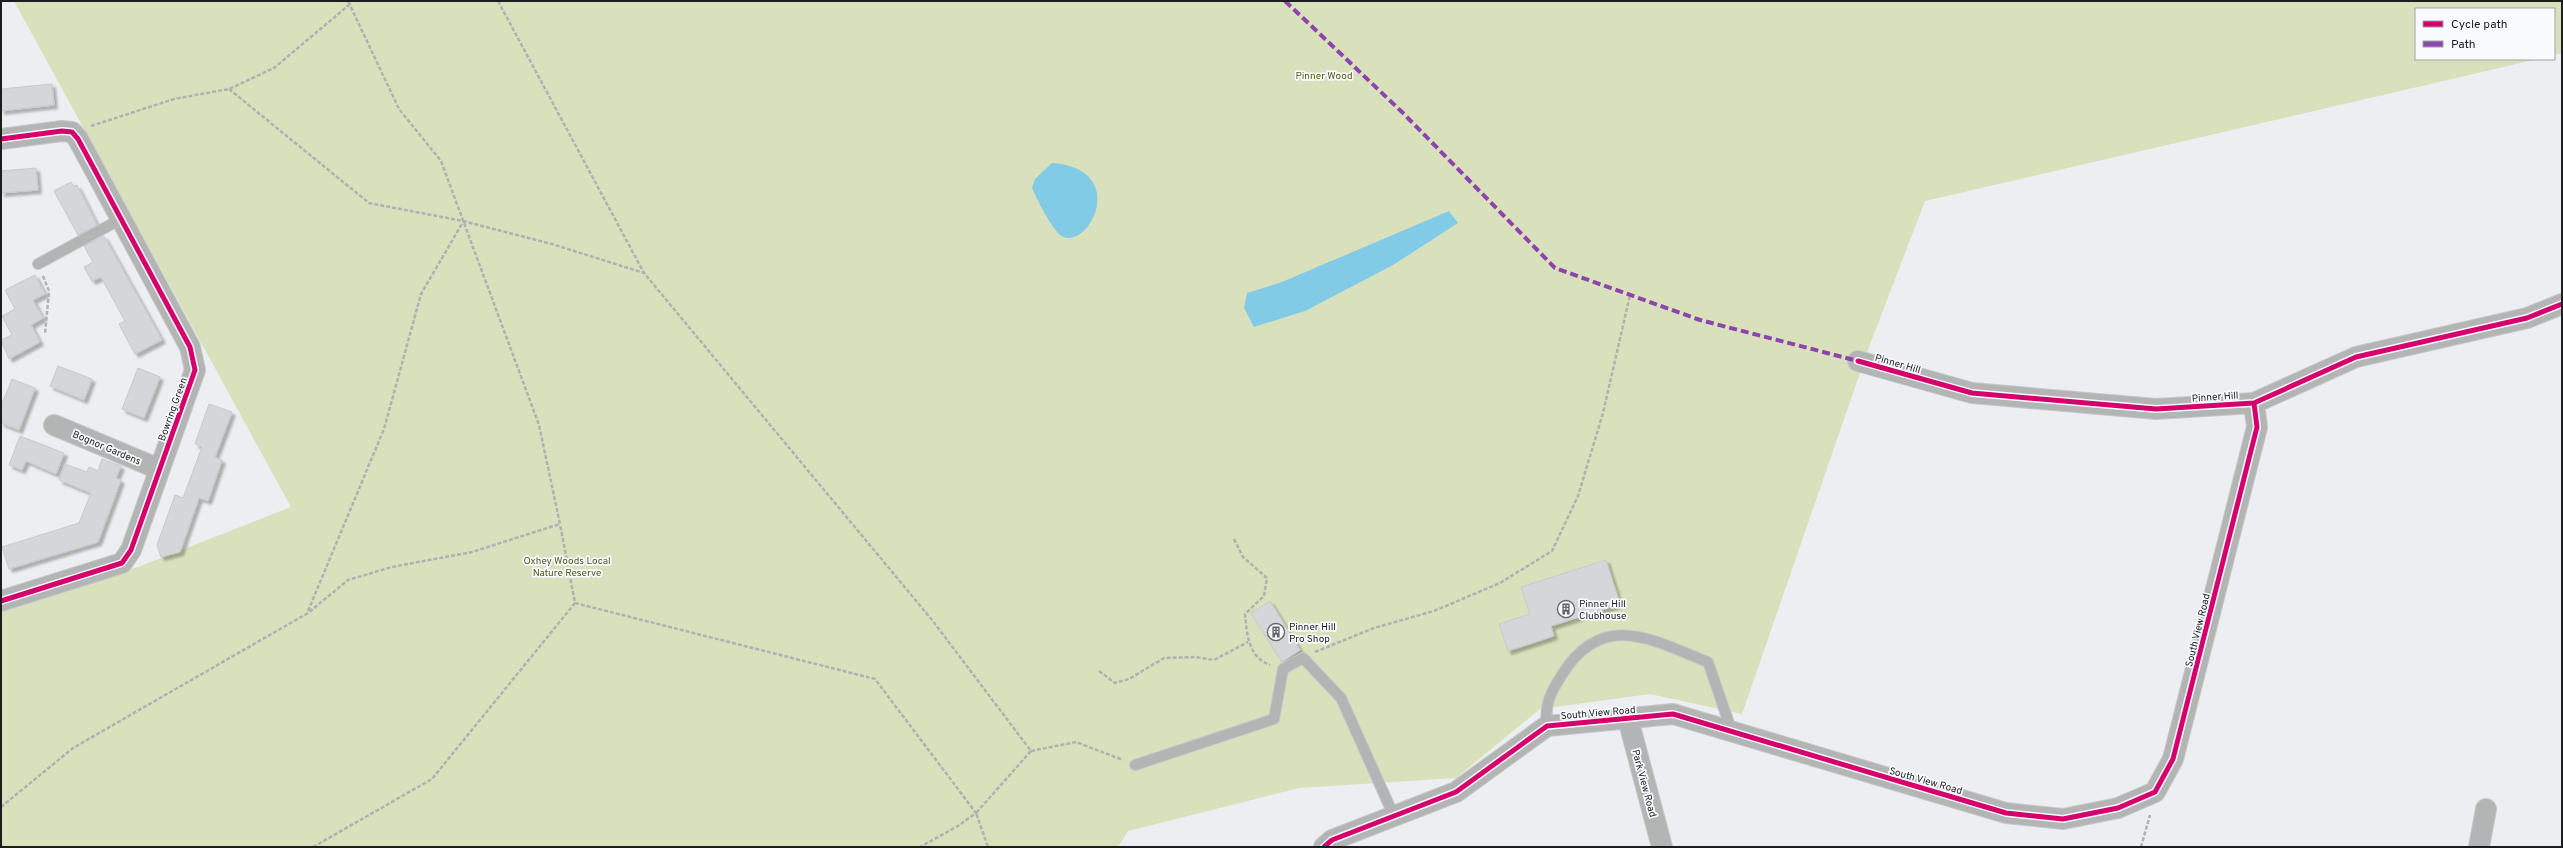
<svg xmlns="http://www.w3.org/2000/svg" width="2563" height="848" font-family="Overpass,sans-serif">
<style>
.green{fill:#d9e0bc}
.water{fill:#82cbe6}
.building{fill:#d4d6d9;stroke:#c7c9cb;filter:url(#shadow)}
.lines{fill:none;stroke-linecap:round;stroke-linejoin:round}
.lane-casing{stroke:#c7c8ca;stroke-width:12}
.street-casing{stroke:#c7c8ca;stroke-width:22}
.path{stroke:#b0b1b2;stroke-width:2.5;stroke-dasharray:4 2;stroke-linecap:butt}
.lane{stroke:#b3b4b4;stroke-width:10}
.street{stroke:#b3b4b4;stroke-width:20}
.quiet{stroke:#8e44ad;stroke-width:4;stroke-dasharray:8 4;stroke-linecap:butt}
.cycleway-casing{stroke:#f8fafe;stroke-width:8}
.cycleway{stroke:#d6006c;stroke-width:5}
.labels{text-anchor:middle;stroke-width:3.5;stroke-linejoin:round;paint-order:stroke}
.park-label{font-size:10px;fill:#52591d;stroke:#f8fafe}
.street-label{font-size:10px;fill:#1b1d1f;stroke:#f8fafe}
.poi-label{font-size:10px;fill:#1b1d1f;stroke:#f8fafe;text-anchor:start}
</style>
<defs>
<filter id="shadow"><feDropShadow dx="3.5" dy="3.5" stdDeviation="1" flood-color="#0004"/></filter>
</defs>
<rect width="100%" height="100%" fill="#eceef1"/>
<path class="green" d="M14 1H2562V53L2554 55V9H2416V59H2538L1925 201 1869 347 1742 714 1650 694 1540 709 1456 778 1299 788 1128 831 1118 847H1V609L138 567 291 507Z"/>
<path class="water" d="M1052 163C1135 169 1084 260 1058 233 1047 220 1039 203 1032 188L1035 179Z
M1449 211 1458 223 1393 265 1305 311 1254 327 1244 308 1247 293 1282 282Z"/>
<path class="building" d="M52 84 54 105 1 111V89Z
M36 168 38 190 1 193V171Z
M71 182 74 187 77 185 97 225 78 235 54 191Z
M104 236 162 340 135 354 119 324 125 321 101 277 92 281 84 267 93 262 84 246Z
M35 275 45 294 33 300 43 318 31 325 40 342 9 359 1 340 12 335 2 316 15 309 5 290Z
M58 366 92 379 84 400 50 386Z
M138 368 160 377 144 418 122 409Z
M12 379 35 388 19 430 1 423V406Z
M209 404 232 412 215 457 222 460 208 501 199 498 180 552 161 557 157 545 175 495 183 498 202 447 195 444Z
M20 436 64 453 56 474 26 461 22 470 9 465Z
M102 459 121 466 116 478 121 480 98 542 9 569 2 547 79 523 91 493 59 480 65 464 87 472 89 467 98 471Z
M1606 560 1620 604 1551 626 1554 636 1508 651 1499 624 1530 614 1521 587Z
M1270 601 1300 650 1282 662 1251 613Z"/>
<g class="lines">
<g class="lane-casing">
<path id="lane" d="M38 264 121 219
M1547 726C1544 704 1551 692 1563 673 1604 609 1654 641 1708 662L1732 732
M1135 765 1274 719 1283 669 1303 658 1341 698 1394 816"/>
</g>
<g class="street-casing">
<path id="street" d="M1 139 62 131 72 132 78 139 190 347 195 370 131 550 122 563 1 601
M1858 361 1972 393 2156 409 2254 403 2356 357 2527 318 2562 304
M54 425 159 469
M1628 719 1662 847
M1324 847 1332 840 1456 792 1547 726 1673 714 2006 813 2063 819 2118 808 2155 792 2173 759 2257 427 2254 403
M2479 847 2486 809"/>
</g>
<path class="path" d="M498 1 644 273
M229 89 369 203 463 221 552 244 644 273 932 620 1031 751 976 813 988 847
M91 126 174 99 229 89 274 68 349 5
M43 276 49 291 45 334
M1234 539 1243 557 1267 578 1264 596 1245 614C1247 634 1248 657 1270 665
M575 603 875 679 976 813 958 826 920 847
M308 611 384 429 421 294 463 222
M1315 652 1374 628 1434 611 1500 583 1552 551 1578 496 1603 413 1630 295
M1099 671 1115 683 1129 679 1164 658 1195 657 1214 660 1248 642
M1031 751 1076 742 1123 760
M1 807 73 748 308 613 348 580 392 567 472 552 560 524 539 425 441 161 399 109 348 1
M313 847 432 779 575 603 560 524
M2141 847 2150 815"/>
<use href="#lane" class="lane"/>
<use href="#street" class="street"/>
<path class="quiet" d="M1285 1 1402 112 1555 268 1700 320 1858 361"/>
<g class="cycleway-casing">
<path id="cycleway" d="M1 139 62 131 72 132 78 139 190 347 195 370 131 550 122 563 1 601
M1858 361 1972 393 2156 409 2254 403 2356 357 2527 318 2562 304
M1324 847 1332 840 1456 792 1547 726 1673 714 2006 813 2063 819 2118 808 2155 792 2173 759 2257 427 2254 403"/>
</g>
<use href="#cycleway" class="cycleway"/>
</g>
<defs>
<g id="building-ring" transform="scale(0.9)"><circle r="9.5" fill="#f8fafe" stroke="#646668" stroke-width="1.5"/><path d="M-4-6H4V6H1V3H-1V6H-4ZM-2.5-4.3h1.7v1.8h-1.7ZM.8-4.3h1.7v1.8H.8ZM-2.5-1h1.7V.8h-1.7ZM.8-1h1.7V.8H.8Z" fill="#646668"/></g>
</defs>
<g fill-rule="evenodd">
<use href="#building-ring" x="1566" y="609"/>
<use href="#building-ring" x="1276" y="632"/>
</g>
<g class="labels">
<g class="park-label">
<text x="1324" y="79">Pinner Wood</text>
<text x="567" y="564">Oxhey Woods Local<tspan x="567" dy="12">Nature Reserve</tspan></text>
</g>
<g class="street-label">
<text transform="translate(1898 363) rotate(16)" y="4">Pinner Hill</text>
<text transform="translate(2215 396) rotate(-4)" y="4">Pinner Hill</text>
<text transform="translate(172 409) rotate(-70)" y="4">Bowring Green</text>
<text transform="translate(107 447) rotate(23)" y="4">Bognor Gardens</text>
<text transform="translate(2197 630) rotate(-76)" y="4">South View Road</text>
<text transform="translate(1598 712) rotate(-5)" y="4">South View Road</text>
<text transform="translate(1926 780) rotate(16)" y="4">South View Road</text>
<text transform="translate(1645 783) rotate(75)" y="4">Park View Road</text>
</g>
<g class="poi-label">
<text x="1579" y="607">Pinner Hill<tspan x="1579" dy="12">Clubhouse</tspan></text>
<text x="1289" y="630">Pinner Hill<tspan x="1289" dy="12">Pro Shop</tspan></text>
</g>
</g>
<rect width="2563" height="848" fill="none" stroke="#1b1d1f" stroke-width="4"/>
<rect x="2415" y="8" width="140" height="52" fill="#f8fafe" stroke="#a0a2a5"/>
<rect x="2423" y="21" width="20" height="6" fill="#d6006c" stroke="#a0a2a5"/>
<text x="2451" y="28" font-size="12" fill="#1b1d1f">Cycle path</text>
<rect x="2423" y="41" width="20" height="6" fill="#8e44ad" stroke="#a0a2a5"/>
<text x="2451" y="48" font-size="12" fill="#1b1d1f">Path</text>
</svg>
